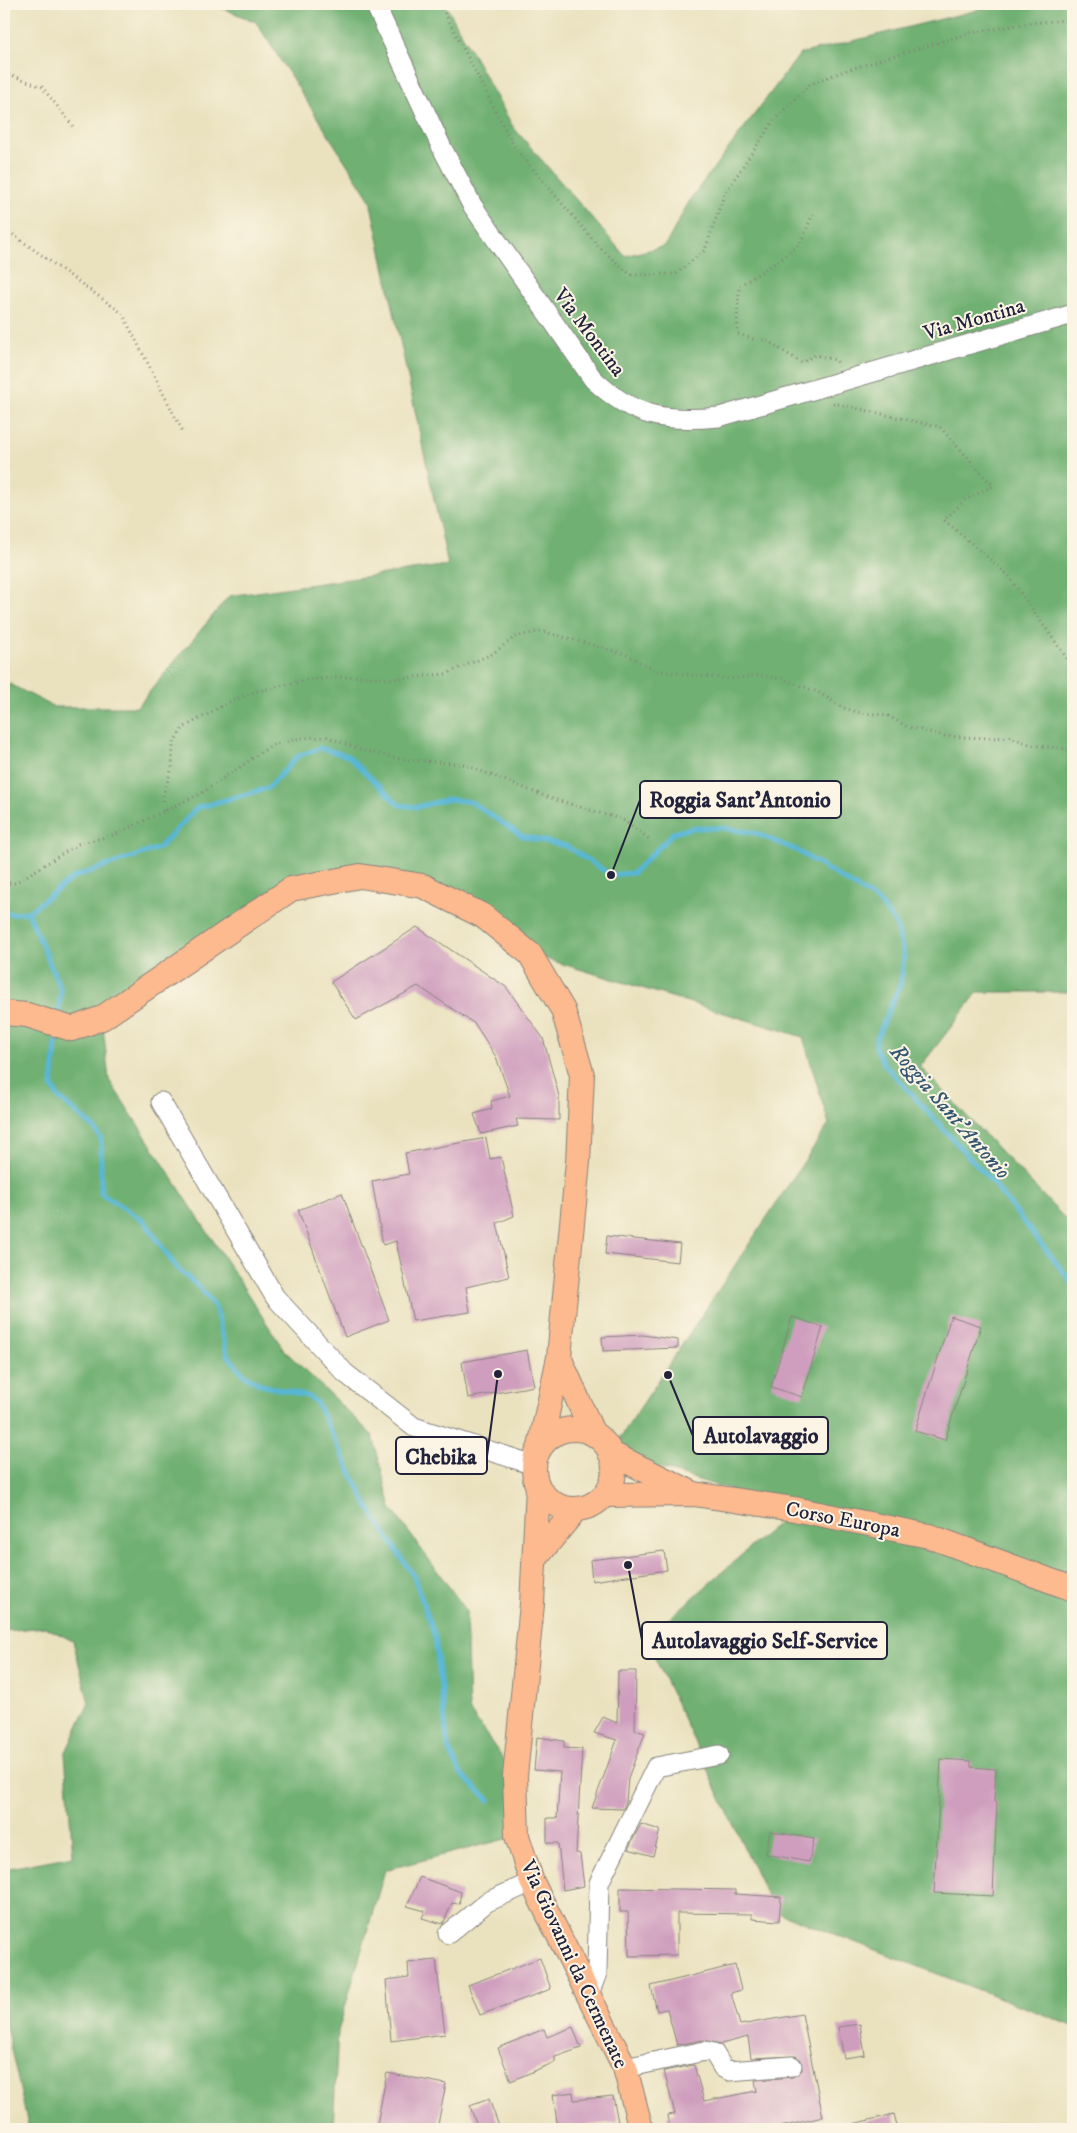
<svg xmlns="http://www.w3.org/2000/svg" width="1077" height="2133" font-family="'IM FELL DW Pica',serif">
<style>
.forest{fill:#6fb072;stroke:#486956}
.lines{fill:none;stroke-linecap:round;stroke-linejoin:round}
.stream{stroke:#57b6d6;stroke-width:5}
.building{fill:#cf9ebe}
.minor-casing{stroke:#86827d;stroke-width:21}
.major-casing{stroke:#86827d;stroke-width:26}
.path{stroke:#86827d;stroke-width:3;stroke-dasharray:1 4;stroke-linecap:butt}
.minor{stroke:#fff;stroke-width:19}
.major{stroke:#fcba8e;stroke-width:24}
.labels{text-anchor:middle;stroke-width:4;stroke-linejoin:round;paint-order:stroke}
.street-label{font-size:21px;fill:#22223b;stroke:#fcf5e5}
.water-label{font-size:22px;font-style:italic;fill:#355671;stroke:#fcf5e5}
.leader{fill:none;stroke:#22223b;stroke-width:2}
.callout-dot{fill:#22223b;stroke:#fcf5e5;stroke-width:2}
.callout{fill:#fcf5e5;stroke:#22223b;stroke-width:2}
.callout-label{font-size:22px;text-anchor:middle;font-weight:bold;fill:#22223b}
</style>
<rect width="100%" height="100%" fill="#fcf5e5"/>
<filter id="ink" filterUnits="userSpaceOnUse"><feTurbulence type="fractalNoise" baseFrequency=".02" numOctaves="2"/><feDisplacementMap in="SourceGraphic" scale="10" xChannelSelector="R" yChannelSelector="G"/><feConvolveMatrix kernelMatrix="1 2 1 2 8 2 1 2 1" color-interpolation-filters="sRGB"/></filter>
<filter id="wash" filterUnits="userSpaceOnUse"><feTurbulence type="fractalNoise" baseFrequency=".0096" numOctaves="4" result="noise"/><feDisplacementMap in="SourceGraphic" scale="20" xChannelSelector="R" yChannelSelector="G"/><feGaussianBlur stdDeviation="1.12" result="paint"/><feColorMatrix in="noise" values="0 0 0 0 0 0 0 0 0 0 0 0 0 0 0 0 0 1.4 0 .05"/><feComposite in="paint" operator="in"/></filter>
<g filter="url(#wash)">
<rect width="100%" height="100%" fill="#eae2bf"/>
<path class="forest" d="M212 4H445L513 127 625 256 665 246 691 198 800 54 1002 4H1073V992H978L920 1067 1073 1227V2026L774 1911 646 1639 794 1509 610 1453 829 1124 803 1037 530 954 423 886 291 889 102 1018 109 1080 284 1350 373 1436 391 1508 466 1610 469 1710 515 1776 517 1836 385 1870 338 2031 333 2129H29L4 2018V1869L73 1856 65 1754 89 1703 73 1641 45 1627 4 1631V681L54 707H137L229 596 448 565 370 200 256 22Z"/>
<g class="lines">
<path class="stream" d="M4 911 11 914 28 912 74 877 159 848 197 808 268 788 298 756 320 748 348 756 399 805 417 807 449 799 471 802 522 836 566 846 611 875 633 873 673 833 692 828H723L755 833 796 850 878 901 896 924 904 956 901 982 876 1040V1048L884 1064 992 1182 1073 1284
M28 912 61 990 58 1018
M57 1032 52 1086 59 1098 94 1128 101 1139V1193L145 1222 175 1266 201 1289 215 1307 227 1354 243 1374 261 1385 307 1396 316 1402 368 1507 414 1577 435 1637 448 1748 461 1774 489 1800"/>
</g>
<g id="blocks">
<path class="building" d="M417 927 506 987 543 1038 559 1096V1120L516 1119 518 1126 481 1134 474 1114 492 1109 491 1101 510 1096 496 1057 475 1024 418 986 356 1020 331 982Z
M486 1138 490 1159 501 1157 514 1216 497 1223 509 1277 466 1287 470 1312 413 1321 396 1241 383 1245 372 1181 409 1174 405 1153Z
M342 1193 389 1320 345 1337 298 1210Z
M607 1236 680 1244 678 1262 605 1254Z
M951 1316 981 1326 945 1440 915 1431Z
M792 1317 823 1327 802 1397 771 1387Z
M643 1335 678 1340V1348L603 1351 602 1337Z
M527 1350 534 1386 468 1398 462 1362Z
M664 1551 667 1570 592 1581 590 1560Z
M618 1671H636L635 1730 645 1733 628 1778 626 1802 623 1809 592 1808 617 1740 594 1733 603 1717 617 1723Z
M537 1737 564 1741V1748L582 1749 576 1853 580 1854 584 1886 563 1890 558 1843H547V1818H557L560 1772 534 1770Z
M941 1759 971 1761V1767L996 1769 994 1802H997L993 1896 934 1893Z
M641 1824 660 1830 653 1856 628 1849Z
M770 1831 814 1839 809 1862 766 1854Z
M420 1877 461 1892 459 1904 452 1903 443 1924 422 1918 425 1911 407 1906Z
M620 1888 735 1890V1894L781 1897 779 1921 752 1919V1914L677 1913V1955L629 1956 628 1912H620Z
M540 1958 551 1989 480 2015 468 1985Z
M436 1960 445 2034 391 2041 386 1980 409 1977 408 1963Z
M735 1965 741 1990 731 1993 740 2025 802 2014 823 2117 772 2129H669L667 2115 675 2114 664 2071 694 2065 704 2101 757 2091 755 2080 793 2077 802 2070 801 2060 796 2056 751 2058 748 2037 721 2044 703 2040 677 2045 667 2009 657 2011 651 1986Z
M860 2024 865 2055 844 2058 838 2027Z
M573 2027 581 2048 555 2057V2062L511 2081 498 2048 544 2029 547 2037Z
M387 2073 446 2084 437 2129H376Z
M573 2092 574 2100 613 2096 618 2122 558 2129 553 2095Z
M489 2099 500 2129H478L470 2106Z
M894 2114 898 2129H854L853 2124Z"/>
</g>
</g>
<g filter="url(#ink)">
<use href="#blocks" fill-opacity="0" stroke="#86827d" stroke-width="1"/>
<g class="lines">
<g class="minor-casing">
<path id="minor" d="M375 4 442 148 472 205 593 379C634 418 665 422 719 417L1073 314
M161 1102 275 1297 345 1373 414 1427 534 1465
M448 1934 487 1902 532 1882
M589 1994 597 1973 599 1883 656 1767 719 1755
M625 2068 705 2051 714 2053 723 2068 730 2071 792 2066"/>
</g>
<g class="major-casing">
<path id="major" d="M4 1013 27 1015 72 1029 102 1018 291 889 360 876 423 886 483 916 530 954 563 1010 582 1075 578 1162 559 1357 540 1447
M559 1357 593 1434
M534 1469a40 40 0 1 1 80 0a40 40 0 1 1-80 0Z
M610 1453 690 1492
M538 1487 532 1604 515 1776 517 1836 532 1882 625 2068 641 2129
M604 1495 694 1494 794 1509 929 1536 1073 1589
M535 1559 576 1509"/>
</g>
<path class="path" d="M440 4 515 148 600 248 631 275 676 274 705 250 724 195 749 157 775 119 810 84 847 70 970 33 1030 23 1066 20 1073 15
M4 72 42 87 73 126
M813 214 800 244 783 258 739 286C739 302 736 318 738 334L753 339 766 340 802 363 815 355 836 360 839 366
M4 231H8L122 313 183 432
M833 403 940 427 993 486 965 500 944 520 1008 575 1073 667
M164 811 163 795 172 768 173 744 183 728 231 701 257 691 307 680 359 676 389 679 446 674 492 654 515 637 541 631 625 654 657 671 731 679 760 675 783 679 818 692 843 708 861 713 887 715 906 726 945 736 987 738 1010 737 1032 745 1073 750
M4 883H15L78 844 114 835 202 793 272 745 301 738 327 737 362 750 400 759 463 764 547 797 623 820 651 840"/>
<use href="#minor" class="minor"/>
<use href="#major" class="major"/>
</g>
</g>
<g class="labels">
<g class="street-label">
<text transform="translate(974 319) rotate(-16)" y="7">Via Montina</text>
<text transform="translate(590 332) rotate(53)" y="7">Via Montina</text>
<text transform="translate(843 1519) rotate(11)" y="7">Corso Europa</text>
<text transform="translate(575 1964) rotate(65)" y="7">Via Giovanni da Cermenate</text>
</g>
<g class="water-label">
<text transform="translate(951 1111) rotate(49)" y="8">Roggia Sant'Antonio</text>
</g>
</g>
<path class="leader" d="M611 875L640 800M668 1375L693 1436M498 1374L487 1456M628 1565L642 1640"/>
<g class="callout-dot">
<circle cx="611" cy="875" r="5"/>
<circle cx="668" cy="1375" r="5"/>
<circle cx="498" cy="1374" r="5"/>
<circle cx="628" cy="1565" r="5"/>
</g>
<g class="callout">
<rect x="640" y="781" width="201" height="37" rx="5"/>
<rect x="693" y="1417" width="135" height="37" rx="5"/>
<rect x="396" y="1437" width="91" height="37" rx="5"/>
<rect x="642" y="1622" width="245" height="37" rx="5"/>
</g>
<g class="callout-label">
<text x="740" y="807">Roggia Sant'Antonio</text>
<text x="761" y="1443">Autolavaggio</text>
<text x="441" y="1464">Chebika</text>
<text x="765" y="1648">Autolavaggio Self-Service</text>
</g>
<rect width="1077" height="2133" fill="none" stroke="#fcf5e5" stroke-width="20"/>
</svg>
